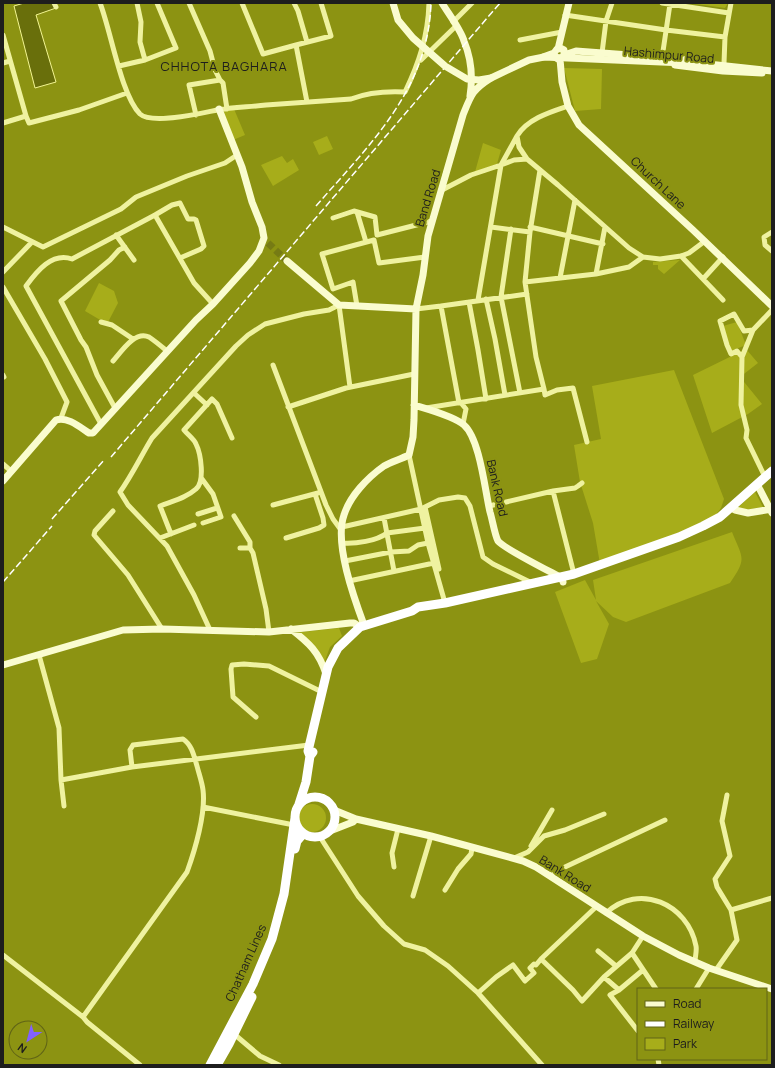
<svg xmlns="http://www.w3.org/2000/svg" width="775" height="1068" font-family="Manrope,sans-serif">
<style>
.green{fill:#a7ad1a}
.water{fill:#696f0b;stroke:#f3f592}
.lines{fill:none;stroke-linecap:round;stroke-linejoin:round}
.secondary-tunnel{stroke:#767b14;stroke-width:7;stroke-dasharray:7 3.5;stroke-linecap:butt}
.street{stroke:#eff2a0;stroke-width:5}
.secondary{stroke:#fafccf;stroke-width:7}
.highway{stroke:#fff;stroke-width:9}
.rail{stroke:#fff;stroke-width:1.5;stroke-dasharray:7 3;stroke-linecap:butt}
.secondary-bridge{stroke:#fafccf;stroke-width:7}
.labels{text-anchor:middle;stroke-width:4;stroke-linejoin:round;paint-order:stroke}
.street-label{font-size:12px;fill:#1d1d1d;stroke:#8c9312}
.neighbourhood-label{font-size:13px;letter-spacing:1px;fill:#1d1d1d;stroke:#8c9312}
</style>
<rect width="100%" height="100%" fill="#8c9312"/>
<path class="green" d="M688 3H728L725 8Z
M564 68 602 69 601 109 575 111Z
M234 109 245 135 233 140 221 111Z
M327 136 333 149 319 155 313 142Z
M483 143 501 150 497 164 475 172Z
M282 156 287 163 293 159 299 170 273 186 261 165Z
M680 260 664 274 658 269V265H653V262Z
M99 283 114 291 118 303 107 324 85 311Z
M737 322 746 345 731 351 723 326Z
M746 349 758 363 740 377 762 404 748 414 712 433 693 375Z
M674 370 724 499 721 508 713 519 600 564 593 523 580 482 574 445 601 439 592 386Z
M755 492 763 507 733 512Z
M732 532C743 559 747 558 730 583L626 622 613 617 596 601 609 624 597 659 581 663 555 592 585 580 596 600 593 580Z
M339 628 342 636 330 647 323 666 314 654 294 633Z
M298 818a14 14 0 1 1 28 0a14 14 0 1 1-28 0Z"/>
<path class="water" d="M24 3H53L56 8 36 15 56 82 35 88 14 6Z"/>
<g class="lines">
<path class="secondary-tunnel" d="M268 243 287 261"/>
<path class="street" d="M54 3 56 7
M100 3C111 31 121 95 140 114 152 125 202 113 217 110 233 107 250 107 266 105 294 103 323 101 351 99 369 92 386 91 405 92 419 63 428 36 429 3
M189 3 210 51 215 70 220 80 223 83 227 109
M242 3 263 54 296 45
M294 3 298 11 307 42
M662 3 729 13
M565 15 666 30 725 37
M453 22 472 3
M3 35 26 116
M520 40 562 32
M602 53 606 21 612 3
M662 58 670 4
M145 60 176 48 157 3
M421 60 456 26
M3 63 10 61
M724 63 725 37 731 3
M119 66 145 60 140 42 141 22 137 3
M307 102 296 45 331 36 321 3
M568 106C550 112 527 119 517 136L519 147 527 159 558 185 629 248 643 257 660 259 681 256 689 253 705 241
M196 115 189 85 220 80
M3 123 26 116 29 123 79 110 127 93
M540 170 530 232 525 282 536 357 544 389
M442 190 471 175 501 165 517 136
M357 212 366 242
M155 215 172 205 180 203 188 219H194L196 220 204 246 201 249 180 258
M333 218 354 211 375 217 377 235 432 221
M3 227 43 247 121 209 136 197 187 176 225 163 237 155
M491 227 530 232
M530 227 603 244
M511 229 501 297 520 393
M772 232 764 237 765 245 772 251
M116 235 134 260
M681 256 723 300
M3 272 32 242
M596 274 605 227
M560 278 575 200
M703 279 723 257
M525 282 596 274 629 267 643 257
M3 287 45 359 67 402 61 418
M486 299 495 339 505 395
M478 300 501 165 514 160 527 159
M469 302 478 350 486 399
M357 306 353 282 333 289 322 254 374 240 379 263 425 257
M441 306 459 403
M416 309 441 306 527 294
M101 322 112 325 133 339
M742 357 737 351 731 354 727 345 720 321 734 314 744 331 753 330
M113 361C121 352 135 330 149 337 155 341 161 346 167 351
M273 365 326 505 333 519 341 530
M3 375 4 377
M194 393 207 405
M461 403 466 409 463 424
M288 407 346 388 414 374
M115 408 97 375 86 347 81 340 61 301 110 260 119 250 125 247
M426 408 544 389 545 395 557 390 573 388 587 442
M101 424 26 286C37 271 52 252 72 259L155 215 194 283 213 304
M409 455 428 543 445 603
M3 464 11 471
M765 477 746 438 747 430 741 405 742 357 753 330 772 310
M202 479 213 494 221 517 203 523
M553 491 574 574
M273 505 318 493
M489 506 553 491 575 488 578 486 582 483
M425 507 439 569
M113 511 95 531 94 535 128 575 162 629
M198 514 217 508
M234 516 250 542V548
M384 518 394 571
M342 527 421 509 439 500 458 497 465 498 470 506 483 557 493 564 532 583
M171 534 160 506C173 501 186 498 196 489 205 482 201 454 196 444 194 439 188 435 184 430L212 399 217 404 232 438
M160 538 194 525
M286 538 319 528 324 525 323 518 315 494
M342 543C355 544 377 541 387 533L425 528
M240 548H250L253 553 266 609 269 632
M345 561 391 552 409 551 418 545 428 543
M349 581 434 563
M210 630 194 595 167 546 128 505 120 492C132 475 141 456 152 438L236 346 248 335 265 324 304 314 329 310 339 305 350 387
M39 655 59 728 61 780 132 767 309 745
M256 717 233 697 231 669 232 665 244 664 269 666 322 692
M61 780 64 806
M203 807 294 825
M320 837 358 896 384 926 404 944 425 950 448 966 478 993 542 1065
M531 846 552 810
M514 858 528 852 544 836 565 830 604 814
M394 867 392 853 398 829
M548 875 665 820
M445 890 458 869 471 854 472 848
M413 896 431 836
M597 906 541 959 573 990 582 1001 604 977 632 953 643 936
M731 910 772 898
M606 913C639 882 688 904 696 946 697 951 695 957 695 962
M598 951 616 966
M632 953 656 989
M3 955 83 1017 87 1022 140 1065
M716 970 737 940 731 910 717 887 715 879 730 856 722 821 727 795
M604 977 619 990
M696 989 709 968
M478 993 496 977 513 965 525 981 534 973 530 968 534 964 536 965 541 959
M83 1017 187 872C195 850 206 813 203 790 202 782 199 774 197 766 194 756 192 745 183 739L133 745 130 750 132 767
M638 1031 610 995 619 990 643 970
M234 1034 260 1056 279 1065
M658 1059 659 1065"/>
<path class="secondary" d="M442 3C448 13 461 30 464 41 471 58 473 77 470 96
M558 49 569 3
M564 55V50L560 48 557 49 554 53 555 57 558 59 562 58 564 55 576 51 695 60
M543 57 554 53
M560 59 562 82 568 106 579 125 693 230 772 306
M675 65 723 71 762 73
M287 261 339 305 416 309
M414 405C427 409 454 416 464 425 480 439 485 491 490 512 492 518 495 536 498 541 503 548 551 572 562 578L563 582
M3 481 56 420C67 416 80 427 89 433H93L196 320 213 304 250 263 259 251 264 238 262 227 252 202 242 167 219 109
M757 484 772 513
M735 510 748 513 772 509
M364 625C354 598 334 543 344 515 350 496 367 478 384 466 391 462 401 459 409 455L413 437 414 420 416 309 423 275 428 236 463 115C471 95 472 90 491 78
M291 629C309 643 319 652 326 674
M3 665 123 630 162 629 269 632 350 623H354L360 627
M334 810 356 819 431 836 523 861 536 867 643 936 679 955 709 968 772 989
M330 831 353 822 356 819"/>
<path class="highway" d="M310 756 308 751 328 667 338 648 360 627 412 611 418 607 445 603 574 574 679 537 703 526 720 517 772 471
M295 817a20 20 0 1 1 40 0a20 20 0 1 1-40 0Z
M299 804 306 782 310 756 313 752
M295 849 297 841 303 834
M210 1065 253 984 272 939 284 894 295 818
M217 1065 229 1044 252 997"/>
<path class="rail" d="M316 206C370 144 428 90 431 3
M111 457 500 3
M52 519 105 459
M3 582 52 526"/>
<path class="secondary-bridge" d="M393 3 398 20 413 38 445 66 467 79 479 80 491 78 529 60 544 57 708 64 772 71"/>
</g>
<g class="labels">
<g class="street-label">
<text transform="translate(669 55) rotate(5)" y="4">Hashimpur Road</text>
<text transform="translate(658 183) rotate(43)" y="4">Church Lane</text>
<text transform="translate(428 198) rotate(-73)" y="4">Band Road</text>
<text transform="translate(497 488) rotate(77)" y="4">Bank Road</text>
<text transform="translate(565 874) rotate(32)" y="4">Bank Road</text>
<text transform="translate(246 963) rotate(-66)" y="4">Chatham Lines</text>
</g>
<g class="neighbourhood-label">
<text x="224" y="71">CHHOTA BAGHARA</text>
</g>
</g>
<rect width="775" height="1068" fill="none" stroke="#1d1d1d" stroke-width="8"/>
<rect x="637" y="988" width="130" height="72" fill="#8c9312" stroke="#606416"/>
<rect x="645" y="1001" width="20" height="6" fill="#fafccf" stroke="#606416"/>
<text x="673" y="1008" font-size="12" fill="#1d1d1d">Road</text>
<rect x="645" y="1021" width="20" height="6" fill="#ffffff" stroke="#606416"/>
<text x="673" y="1028" font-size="12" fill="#1d1d1d">Railway</text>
<rect x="645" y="1038" width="20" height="12" fill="#a7ad1a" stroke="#606416"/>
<text x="673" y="1048" font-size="12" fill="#1d1d1d">Park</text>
<g transform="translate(28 1040) rotate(216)"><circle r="19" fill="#8c9312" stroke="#606416"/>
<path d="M0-3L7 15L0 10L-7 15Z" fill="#8261ff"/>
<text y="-6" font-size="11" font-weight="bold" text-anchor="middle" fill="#1d1d1d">N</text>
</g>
</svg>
